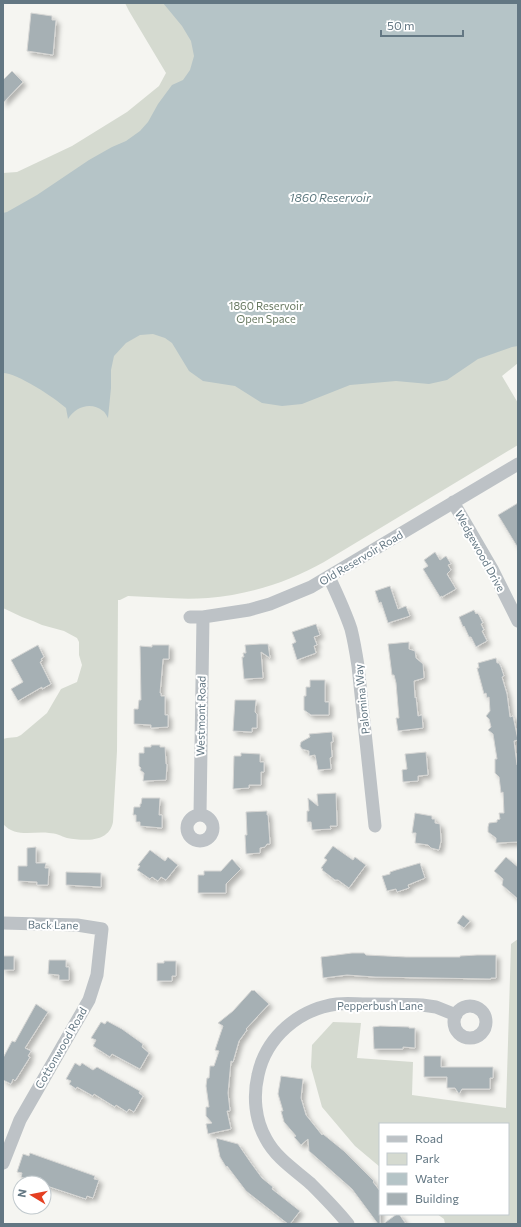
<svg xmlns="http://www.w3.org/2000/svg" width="521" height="1227" font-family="Commissioner,sans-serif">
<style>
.green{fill:#d5dad0}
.water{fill:#b5c4c7}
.building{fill:#a6b0b4;stroke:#d6d6d4;filter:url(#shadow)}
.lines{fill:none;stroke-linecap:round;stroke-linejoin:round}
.minor{stroke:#bdc2c6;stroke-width:13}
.labels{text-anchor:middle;stroke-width:4;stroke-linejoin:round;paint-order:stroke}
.park-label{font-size:11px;fill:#697a62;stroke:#fff}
.street-label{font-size:11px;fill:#637783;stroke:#fff}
.water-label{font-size:12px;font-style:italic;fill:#5f7a80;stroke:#fff}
</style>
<defs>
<filter id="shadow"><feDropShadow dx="3.5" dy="3.5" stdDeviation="2" flood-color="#0004"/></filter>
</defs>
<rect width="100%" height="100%" fill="#f5f5f1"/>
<path class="green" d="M125 3H518V363L502 376 518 403V445L324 562C288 582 249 595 208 598 181 600 155 597 128 596L120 600H118L117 751 113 822C109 843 84 841 67 838 61 836 56 833 49 833 33 831 16 838 3 824V739L7 738 17 737 21 735 47 713 61 689 77 682 82 665 79 655V642L77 638 64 631 42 625 33 621 22 617 3 608V173L17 172 72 146 127 112 159 86 166 73 129 11Z
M518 939V1224H445L444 1219 437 1214H508V1124H380V1167L355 1146 322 1107 311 1067 312 1045 333 1022 361 1023 357 1058 413 1062 412 1095 506 1108 511 944Z"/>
<path class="water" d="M163 3H518V346L512 347 478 359 447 380 429 384 396 381 350 385 302 404 282 406 262 403 235 386 203 381 189 371 172 343 165 338 153 334 140 335 126 343 114 356 111 370V388L108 418C107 416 105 412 103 411 91 401 75 407 68 419L66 408C55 398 17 373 3 373V213L7 212 37 195 89 160 112 147 126 141 140 131 148 122 158 104 172 85 183 80 190 70 194 56 191 41 182 26Z"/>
<path class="building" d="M31 13 52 16V20H56L53 55 27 51Z
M12 71 23 82 3 103V80Z
M518 503V548L498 515Z
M435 552 440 560 446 556 451 564 448 565 451 570 447 574 456 589 442 597V596L440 597 423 569 428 566 424 560Z
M390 586 398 609 406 606 410 616 388 623 381 602 379 603 375 591Z
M474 610 476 614 477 613 479 615 483 623 481 624 484 630 482 631 487 641 476 647 471 637H469L464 626 463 627 459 617Z
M316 624 320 635 314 637 317 645 314 646 316 653 297 660 292 644 296 642 292 632Z
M409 642V649L415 651 416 658 423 664 424 678 414 681 415 698 416 697 418 716 422 715 423 728 398 731 396 718H399L396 683 394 675H392L388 644Z
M260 644H268L270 658 261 652 263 678 244 679 242 657H244L243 653H246L245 645Z
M38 645 44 657 41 659 42 661 40 662 51 684 42 689V687L18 701 11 689 23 682 11 660Z
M152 645H169V659H163L160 693H161V696H165V715H168V727L151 728V725L134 724V709H138L139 700H141L140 646 152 647Z
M496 658 497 663H499L501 667 504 676 502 677 507 694 510 717 513 716 518 740 514 741 517 765 518 764V842L496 843V838L488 832V827L489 823 497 822V820L500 819 499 813H504L503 792 501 793 499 777 495 773V759H497L493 734 488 730 491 727 489 719 486 716 490 711 489 697 487 698 486 693 484 694 477 668H479L478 663Z
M310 680H325V702H329V715H311L304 710V696H306V687H310Z
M235 700H256L255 712 257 714V728H252V732L233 731Z
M332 732 333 742H331L332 757 330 758 331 769 318 770 315 755 309 756V751L302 749 300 746 301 742 310 737 309 734Z
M151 745H160V747H165L166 764H167L166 780 143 781 144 773 140 770 141 768 139 766V753H144V747H151Z
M426 752 428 775 418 776V781L403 782 402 770 407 769 405 754Z
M241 753 260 754V762H264V772H261V785H249V788L233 789 234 756H241Z
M336 793 337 826H330L331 829 312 830 311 822H307V811H309L308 798 318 806 317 794Z
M142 798H160L159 815H162V828L140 826V822H136V815H133L134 807H140V804H141Z
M267 811V815H268L270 844H267L265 847 260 848V853L246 854 245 835H247L246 812Z
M415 813 432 816V819H435V823L440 824 441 841 439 850 431 848 428 845 415 843 416 833H412Z
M333 846 353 860 355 857 366 865 349 888 338 880H335L322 870 323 869 321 868 327 860 324 858Z
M36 847V863H46L45 868H49L48 885H37V882L18 881V866H27V848Z
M150 850 165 861 168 857 178 865 166 880 161 877 158 881 152 877 150 879 137 870 140 866 138 865Z
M506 857 518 867V899L502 885 503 879 494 871Z
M232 859 241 869 226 884V893H198V875H204V871H221Z
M420 863 425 878 408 885 409 888 397 892 396 889 387 891 382 876 390 874V872L396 870Z
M66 872 101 873V887L66 885Z
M463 915 470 921 464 928 457 923Z
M352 953H364L366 955 406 957H460V956L477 955H496V978H491V979L375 977 347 975 323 978 321 957Z
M3 956H14V970H3Z
M49 960H66V967H69V980H59V975L48 974Z
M164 961H176V976H172V981H157V963H164Z
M252 990 253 991 254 990 269 1004 246 1029 247 1030 239 1041 233 1062 231 1061 228 1093 230 1111H227L231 1129 208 1134 206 1124 212 1123 206 1116V1107H209L206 1086 207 1078H209L210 1066H214L219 1051 215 1050 223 1026 218 1023 233 1011Z
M36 1004 48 1012 25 1048 31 1051 28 1056 30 1057 15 1081 13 1079 11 1084 3 1080V1058L12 1041 15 1042Z
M107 1021 122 1029 143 1044 142 1047 149 1053 140 1069 112 1054 110 1057 93 1046 96 1040 91 1038 101 1022 105 1024Z
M380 1026 409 1027V1028H415V1048L403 1047V1049H374L373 1027Z
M424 1056H441V1067H493V1078H490V1089H462L459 1094 455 1088H447V1077H424Z
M75 1063 80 1066 82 1063 93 1070 97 1067 140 1091 139 1093 143 1096 134 1112 129 1109 127 1112 116 1105 115 1107 94 1094 93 1096 77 1087 76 1089 69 1084 71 1081 66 1079Z
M281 1076 303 1079 301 1098 306 1115 322 1135 323 1134 344 1151 374 1181 373 1182 380 1191V1224H378L352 1189 309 1151 308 1139 301 1145 294 1137 296 1136 284 1122 281 1111H283L278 1094Z
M216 1138 238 1144 251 1163 262 1178 273 1187 272 1189 300 1211 290 1224H288L246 1191 227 1166 226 1167 220 1157Z
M30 1153 95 1176 94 1179 99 1180 93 1198 87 1196 86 1199 44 1185V1183H32V1181L21 1177 22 1173 17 1172 23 1154 29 1156Z
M397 1214H399L406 1224H383Z"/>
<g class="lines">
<path class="minor" d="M453 502 492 569 518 621
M329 577C337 594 345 611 351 629 354 641 356 653 358 666L375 826
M190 617H203L249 610 270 604 311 587 518 464
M200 815 203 617
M187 828a13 13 0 1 1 26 0a13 13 0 1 1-26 0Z
M3 923 77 925 102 929 97 975 89 1000 20 1120 3 1163
M454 1022a16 16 0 1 1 32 0a16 16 0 1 1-32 0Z
M348 1224C337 1210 324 1197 311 1184 295 1170 276 1158 266 1139 255 1120 253 1096 258 1075 266 1037 299 1009 337 1004 347 1003 357 1004 367 1004 385 1004 404 1004 422 1005L436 1007 456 1015"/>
</g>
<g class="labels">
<g class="park-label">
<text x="266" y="310">1860 Reservoir<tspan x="266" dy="13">Open Space</tspan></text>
</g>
<g class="street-label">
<text transform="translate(480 551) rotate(61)" y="4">Wedgewood Drive</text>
<text transform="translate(361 558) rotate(-31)" y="4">Old Reservoir Road</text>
<text transform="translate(362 699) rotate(-96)" y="4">Palomina Way</text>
<text transform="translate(201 716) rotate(-89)" y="4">Westmont Road</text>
<text transform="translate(53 925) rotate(1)" y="4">Back Lane</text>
<text x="380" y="1010">Pepperbush Lane</text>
<text transform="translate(61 1048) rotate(-60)" y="4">Cottonwood Road</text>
</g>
<g class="water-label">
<text x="330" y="202">1860 Reservoir</text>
</g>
</g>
<rect width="521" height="1227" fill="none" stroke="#637783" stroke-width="8"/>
<rect x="379" y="1123" width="130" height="92" fill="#ffffff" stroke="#c1c9cd"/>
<rect x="387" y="1136" width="20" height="6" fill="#bdc2c6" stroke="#c1c9cd"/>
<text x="415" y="1143" font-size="12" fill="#637783">Road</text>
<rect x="387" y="1153" width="20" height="12" fill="#d5dad0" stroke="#c1c9cd"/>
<text x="415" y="1163" font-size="12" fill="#637783">Park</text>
<rect x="387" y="1173" width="20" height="12" fill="#b5c4c7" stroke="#c1c9cd"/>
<text x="415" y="1183" font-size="12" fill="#637783">Water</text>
<rect x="387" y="1193" width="20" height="12" fill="#a6b0b4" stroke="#c1c9cd"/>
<text x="415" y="1203" font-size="12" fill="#637783">Building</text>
<g transform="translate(32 1195) rotate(280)"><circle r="19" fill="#ffffff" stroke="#c1c9cd"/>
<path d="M0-3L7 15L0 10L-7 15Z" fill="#e53f21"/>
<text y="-6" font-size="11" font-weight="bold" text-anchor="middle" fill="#637783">N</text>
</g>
<path d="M381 30v6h82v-6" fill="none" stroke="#637783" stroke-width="2"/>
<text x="387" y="30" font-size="12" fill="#637783" stroke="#ffffff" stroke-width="3" paint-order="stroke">50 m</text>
</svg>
